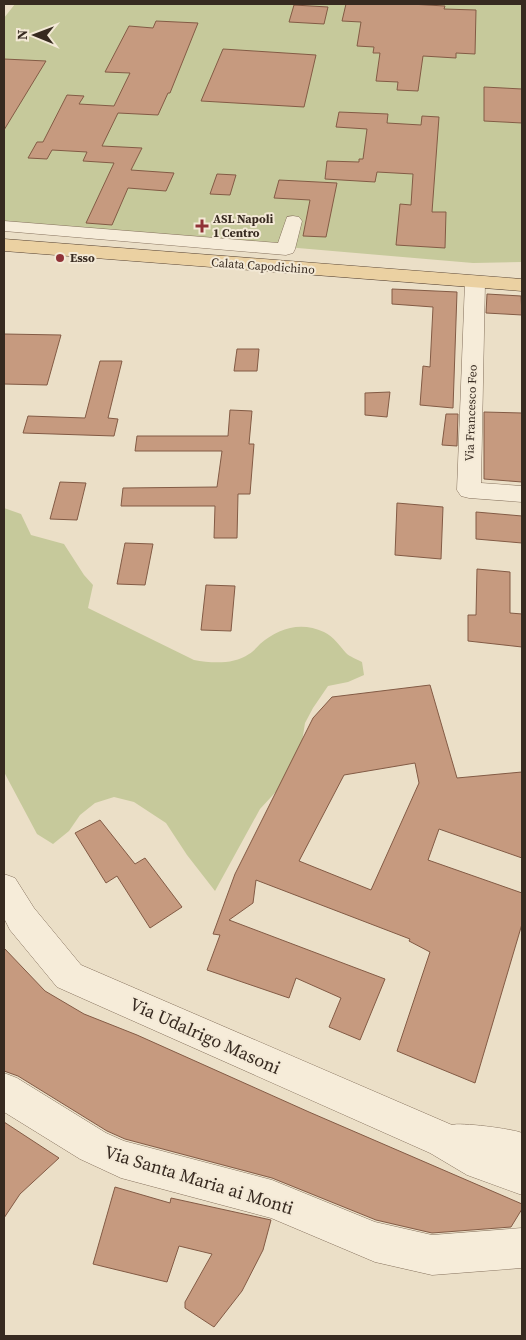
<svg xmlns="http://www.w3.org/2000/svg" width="526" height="1340" font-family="'Source Serif 4',serif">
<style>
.green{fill:#c6c99b}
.building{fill:#c69a7f;stroke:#835b45;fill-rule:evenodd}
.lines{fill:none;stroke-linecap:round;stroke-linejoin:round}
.minor-casing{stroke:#85715d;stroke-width:1}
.major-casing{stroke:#544031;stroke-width:1}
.minor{fill:#f6ecd9;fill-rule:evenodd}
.major{fill:#ebd1a2;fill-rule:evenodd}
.poi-dot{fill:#903237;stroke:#f3e9d6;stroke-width:2}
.labels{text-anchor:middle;stroke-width:4;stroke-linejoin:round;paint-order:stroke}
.far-poi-label{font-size:12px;font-weight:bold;fill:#372a20;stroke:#f3e9d6;text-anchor:start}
.far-street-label{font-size:12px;fill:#372a20;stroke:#f3e9d6}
.near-street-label{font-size:18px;fill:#372a20;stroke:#f3e9d6}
</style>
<rect width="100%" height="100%" fill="#ebdfc7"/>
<path class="green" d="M15 4H522V262L473 263 4 223V18Z
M4 508 21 514 31 535 64 544 84 575 93 585 88 608 194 660C211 663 233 665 249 654 253 652 257 647 260 644 278 628 301 621 324 632 334 637 339 645 346 653 350 657 357 659 362 662L364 675 348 682 328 686 313 708 305 723 300 754 284 783 260 809 215 891 187 855 166 823 134 802 114 797 95 803 80 815 69 831 53 844 37 834 4 772Z"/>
<path class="building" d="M346 4H410L445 6 444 9 476 10 475 54 456 53V58L423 56 418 91 397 90 398 82 376 81 380 53H373L374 47 357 46 361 22 342 21Z
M294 5 328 7 324 24 289 22Z
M156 21 198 23 170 93H168L158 115 118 113 102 146 142 148 131 170 174 173 166 191 128 188 112 225 86 223 114 163 83 161 87 152 52 150 47 159 28 158 37 142H43L67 95 84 96 79 104 114 106 130 73 105 72 129 26 153 28Z
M223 49 316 55 304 107 201 101Z
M4 59 46 61 4 130Z
M484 87 522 89V123L484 121Z
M339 112 388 114 387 123 421 125 422 116 439 117 432 212H446L445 248 396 245 400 204 411 205 413 174 377 172 375 182 325 179 327 161 359 162V159H363L367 129 336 127Z
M217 174 236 175 230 195 210 194Z
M279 180 337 183 326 237 303 236 310 200 274 198Z
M392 289 457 292 453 408 420 405 423 366 430 367 433 307 392 304Z
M487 294 521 296 522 315 486 313Z
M4 334 61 335 47 385 4 384Z
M237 349H259L257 371H234Z
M100 361H122L108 418 118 419 114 436 23 433 28 416 85 418Z
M390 392 387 417 365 415V393Z
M230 410 252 411 249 444H254L250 494H238L237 538H214L215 506H121L123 488 217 487 222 451H135L137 436H228Z
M484 412 522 413V482L484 479Z
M446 414H458L457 446 442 445Z
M60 482 86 483 77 520 50 519Z
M397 503 443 507 441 559 395 555Z
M476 512 522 516V543L476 539Z
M125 543 153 544 145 585 117 584Z
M477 569 510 572V613L522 614V647L468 641V615H476Z
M206 585 235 586 231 631 201 630Z
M430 685 457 778 522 772V858L439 829 428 860 522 893V924L475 1083 397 1051 430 952 409 941 410 939 256 880 253 903 229 920 385 979 360 1040 329 1027 341 998 296 978 289 998 207 970 220 935 213 934 235 874 313 718 332 697ZM415 763 419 783 371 890 299 861 344 775Z
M100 820 135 864 145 858 182 907 150 928 117 876 106 883 75 833Z
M4 948 45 991 84 1014 137 1035 309 1112 522 1204V1209L511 1227 432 1233 376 1220 272 1178 125 1139 107 1131 18 1076 4 1071Z
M4 1122 59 1158 20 1194 4 1218Z
M115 1187 170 1203 171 1198 271 1220 263 1250 242 1291 214 1327 185 1308V1302L212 1254 179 1246 167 1282 93 1264Z"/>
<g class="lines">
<g class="minor-casing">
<path id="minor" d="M293 216 299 217 302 221 295 249 293 253 286 255 4 231V221L278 243 287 217Z
M475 276 482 278 485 282 481 483 522 486V502L469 498 461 496 457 490 465 282 468 278Z
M4 874 15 878 34 908 81 965 452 1125C459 1122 514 1129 522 1133V1195L467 1175 430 1153 57 987 10 930 4 918Z
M4 1073 17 1078 106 1133 124 1141 272 1180 375 1222 432 1235 522 1228V1268L432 1275 375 1262 271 1218 121 1178 80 1159 4 1112Z"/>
</g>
<g class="major-casing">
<path id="major" d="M4 239 522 279V291L4 251Z"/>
</g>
<use href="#minor" class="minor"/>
<use href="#major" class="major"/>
</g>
<g class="poi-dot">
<path d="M199.5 218.5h5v5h5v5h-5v5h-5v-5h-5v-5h5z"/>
<circle cx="60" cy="258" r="5"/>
</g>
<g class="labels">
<g class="far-poi-label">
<text x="213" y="223">ASL Napoli<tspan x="213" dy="14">1 Centro</tspan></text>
<text x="70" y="262">Esso</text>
</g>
<g class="far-street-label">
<text transform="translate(263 266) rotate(4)" y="4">Calata Capodichino</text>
<text transform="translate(471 413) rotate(-88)" y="4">Via Francesco Feo</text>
</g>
<g class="near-street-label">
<text transform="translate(205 1036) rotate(24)" y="6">Via Udalrigo Masoni</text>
<text transform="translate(199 1180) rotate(17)" y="6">Via Santa Maria ai Monti</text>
</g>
</g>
<rect width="526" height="1340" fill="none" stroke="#372a20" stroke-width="10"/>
<g transform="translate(35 35) rotate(271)" stroke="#f3e9d6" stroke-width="4" paint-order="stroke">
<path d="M0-4L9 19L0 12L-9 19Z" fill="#372a20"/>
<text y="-8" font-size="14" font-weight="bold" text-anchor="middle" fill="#372a20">N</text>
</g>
</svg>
